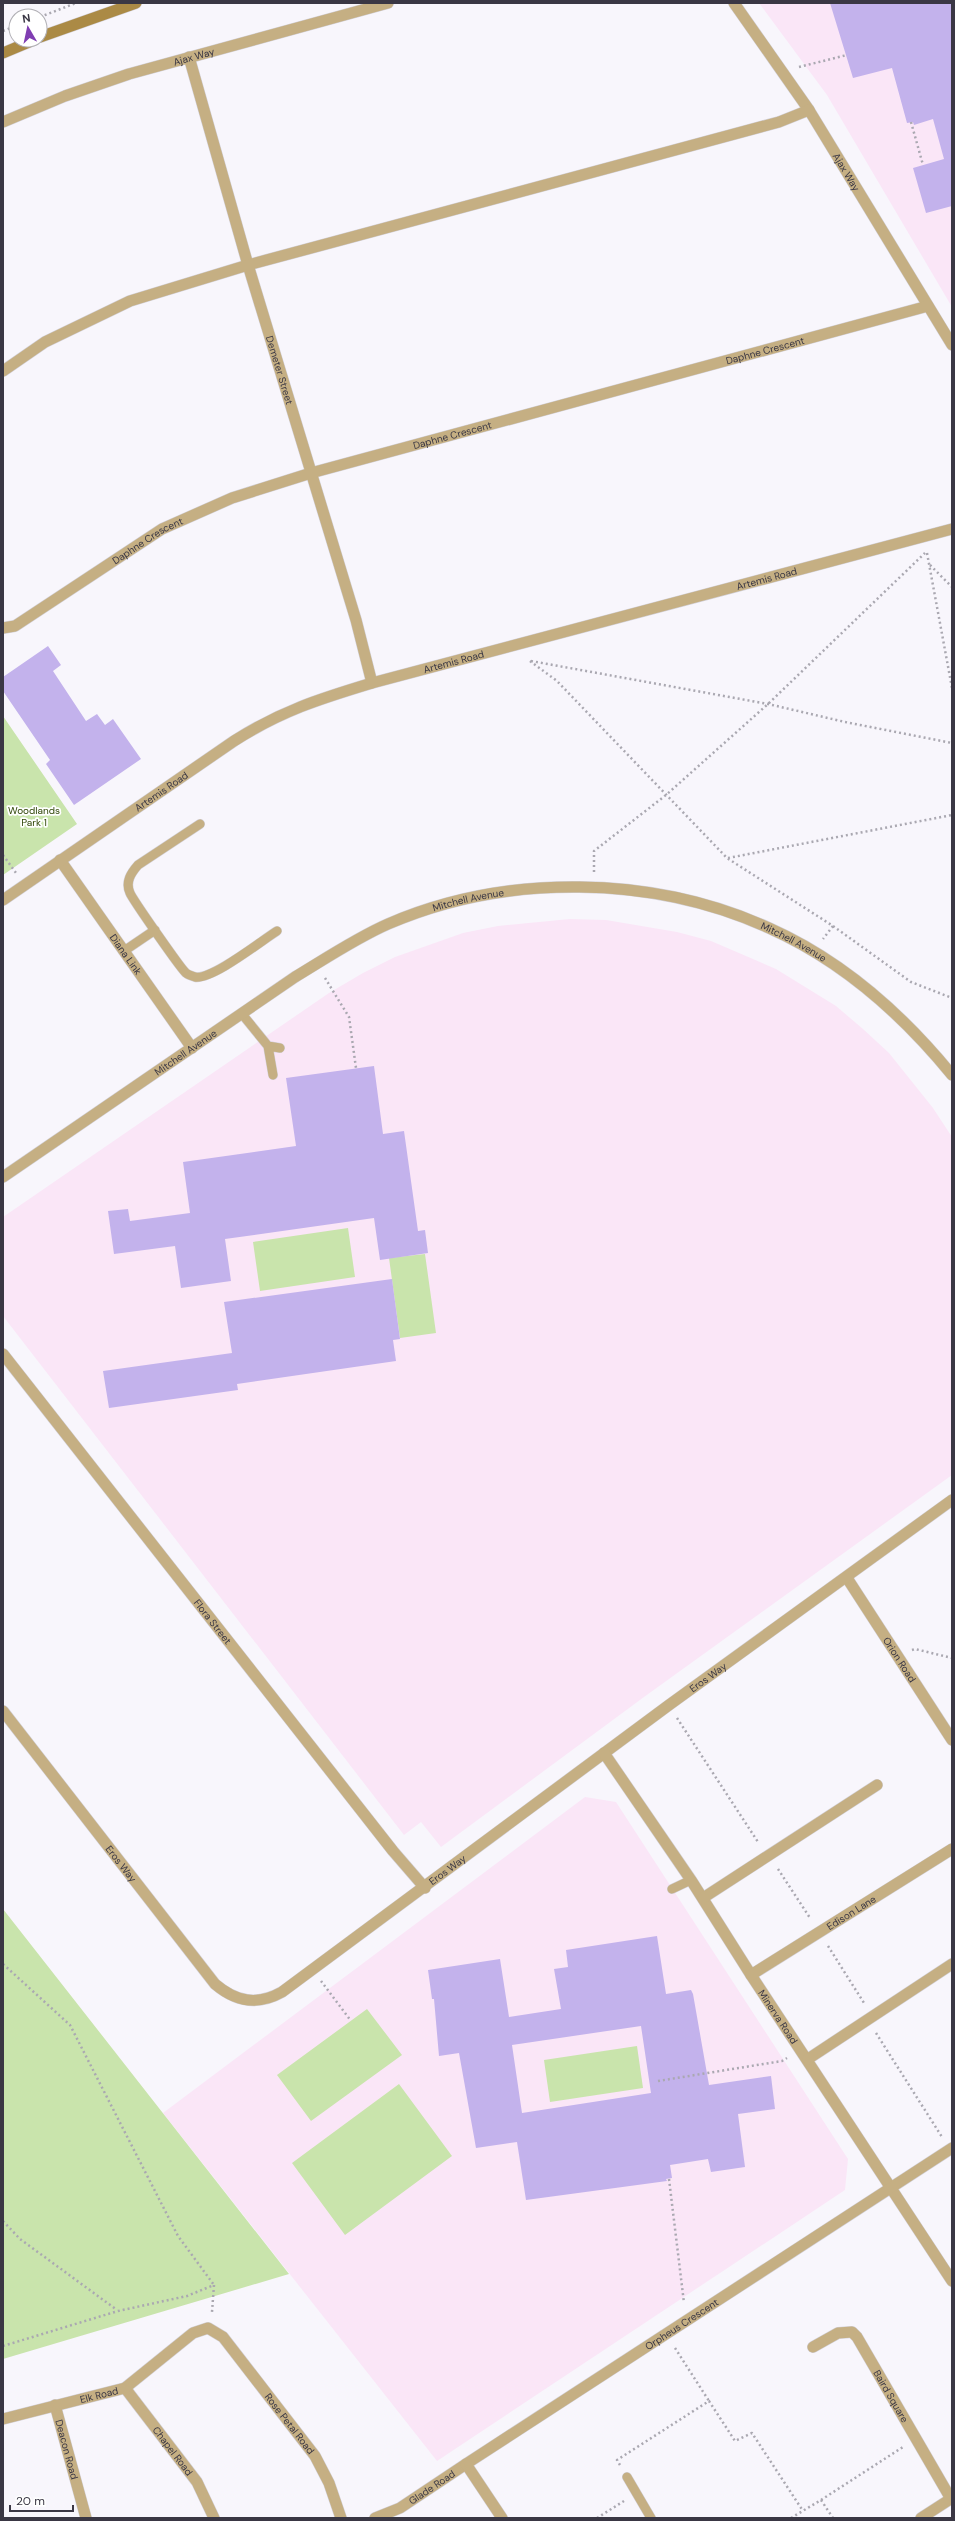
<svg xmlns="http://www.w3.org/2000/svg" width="955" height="2521" font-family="'DM Sans',sans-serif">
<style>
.education{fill:#fae6f7}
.green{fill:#c9e4ac}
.building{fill:#c3b2ec;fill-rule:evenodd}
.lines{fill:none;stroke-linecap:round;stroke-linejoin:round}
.service-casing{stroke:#d2d0d7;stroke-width:10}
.minor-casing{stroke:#d2d0d7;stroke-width:12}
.tertiary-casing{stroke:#d2d0d7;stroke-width:12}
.secondary-casing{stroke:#d2d0d7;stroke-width:12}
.path{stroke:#aaa8b1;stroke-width:2.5;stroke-dasharray:2 3;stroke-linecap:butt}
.service{stroke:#c5af83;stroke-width:9}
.minor{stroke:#c5af83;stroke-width:11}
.tertiary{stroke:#c5af83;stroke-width:11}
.secondary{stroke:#ab8a45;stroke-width:11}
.labels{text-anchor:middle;stroke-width:3.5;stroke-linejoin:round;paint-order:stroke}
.street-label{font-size:10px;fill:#3a3744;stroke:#fff}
.park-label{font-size:10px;fill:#2d4404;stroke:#fff}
</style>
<rect width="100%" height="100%" fill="#f8f6fc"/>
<path class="education" d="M759 3H952V307L827 95Z
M570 919 606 920 677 932 711 941 776 969 836 1006 863 1029 889 1053 933 1108 952 1137V1475L644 1697 441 1847 421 1822 404 1835 3 1316V1217L329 993 363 973 395 957 463 933 498 926Z
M585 1797 616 1802 848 2159 845 2190 437 2461 163 2113Z"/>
<path class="green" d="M3 716 77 824 3 875Z
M348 1228 355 1277 260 1291 253 1242Z
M425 1254 436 1333 400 1338 389 1258Z
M3 1909 289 2274 3 2359Z
M367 2009 402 2055 311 2121 277 2075Z
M637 2046 643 2088 550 2102 544 2060Z
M399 2084 452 2156 345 2235 292 2163Z"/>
<path class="building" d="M830 3H952V206L926 213 913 168 944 159 933 119 914 125 913 122 907 123 892 68 853 78Z
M48 646 61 665 53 671 86 721 97 714 105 725 113 719 141 759 74 805 46 764 50 760 3 691V677Z
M374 1066 383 1134 404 1131 418 1231 425 1230 428 1253 380 1260 374 1218 225 1239 231 1281 181 1288 175 1246 114 1254 108 1211 128 1209 130 1221 190 1213 183 1162 296 1146 286 1078Z
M392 1279 400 1339 393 1340 396 1361 237 1384 238 1390 109 1408 103 1371 232 1353 224 1302Z
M657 1936 666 1994 691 1990 693 1994 709 2085 771 2076 775 2109 738 2114 745 2167 711 2172 708 2159 670 2165 672 2178 666 2179 667 2181 526 2200 517 2142 476 2148 459 2053 439 2056 434 1999H432L428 1970 500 1959 509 2017 561 2009 554 1969 568 1967 566 1950ZM641 2026 651 2093 522 2113 512 2045Z"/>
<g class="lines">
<g class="service-casing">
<path id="service" d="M200 824 138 865C131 873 125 882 130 893 133 900 181 969 186 973 188 975 193 976 195 977 212 980 261 941 277 931
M124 951 155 930
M242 1014 268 1046 280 1048
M268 1046 273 1075
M672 1889 691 1880
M627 2477 651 2518"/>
</g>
<g class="minor-casing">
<g id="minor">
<path id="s1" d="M734 3 809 110 952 345"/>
<path id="s2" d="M189 57 248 265 356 620 372 683"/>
<path id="s3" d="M3 122 65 96 129 74 388 3"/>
<path d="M3 371 45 342 130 301 248 265 779 122 809 110"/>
<path id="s4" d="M3 628 15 626 162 529 232 498 311 473 928 306"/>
<path id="s5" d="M60 860 192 1048"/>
<path id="s6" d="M3 900 234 741C281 711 319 699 372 683L952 529"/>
<path id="s7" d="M3 1354 393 1851 425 1888"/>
<path id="s8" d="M847 1578 952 1740"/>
<path id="s9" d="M3 1711 215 1984C236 2002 257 2006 282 1992L669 1705 952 1500"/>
<path id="s10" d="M604 1753 691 1880 751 1975 952 2281"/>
<path d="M703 1898 877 1785"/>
<path id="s11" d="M751 1975 952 1849"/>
<path d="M808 2059 952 1964"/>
<path id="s12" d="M813 2347 838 2333 852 2332 857 2337 951 2499"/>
<path id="s13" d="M125 2388 197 2482 214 2518"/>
<path id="s14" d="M55 2405 86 2518"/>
<path id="s15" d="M3 2419 125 2388 193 2333 208 2328 223 2337 315 2456 329 2483 341 2518"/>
<path id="s16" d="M375 2518 400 2508 466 2464"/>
<path id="s17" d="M502 2518 466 2464 952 2148"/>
<path d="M921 2518 952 2498"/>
</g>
</g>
<g class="tertiary-casing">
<g id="tertiary">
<path id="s18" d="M3 1177 295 977C325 959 356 938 388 924 506 873 653 875 769 928 841 960 903 1015 952 1075"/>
</g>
</g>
<g class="secondary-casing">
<path id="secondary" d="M40 37 136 3
M3 53 34 40"/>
</g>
<path class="path" d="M40 17 76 3
M3 31 16 26
M799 67 847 55
M911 122 923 165
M927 553 952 688
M930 565 952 587
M530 661 557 681 727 858 833 926 823 939
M531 661 768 704 845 722 952 743
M3 855 16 873
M728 858 952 815
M594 872V851L666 795 768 704 925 553
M833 926 911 982 952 998
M325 978 349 1017 356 1068
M912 1650 915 1649 952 1658
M677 1718 758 1842
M778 1869 810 1918
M828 1946 864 2003
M3 1964 70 2025 178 2236 214 2285
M321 1981 351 2021
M876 2033 942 2137
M658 2081 782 2061 787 2058
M669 2179 684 2303
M3 2221 20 2239 117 2310
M3 2346 118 2311 187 2296 214 2285 212 2312
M675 2348 709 2401
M620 2465 617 2460 709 2401 735 2441 752 2433 803 2511
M821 2500 903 2447
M597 2518 624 2501
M791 2518 821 2500 833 2518"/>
<use href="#service" class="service"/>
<use href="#minor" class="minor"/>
<use href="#tertiary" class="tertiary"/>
<use href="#secondary" class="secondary"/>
</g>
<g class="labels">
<g class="street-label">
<text dy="4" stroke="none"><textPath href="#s3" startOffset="202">Ajax Way</textPath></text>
<text dy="4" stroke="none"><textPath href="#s1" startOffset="203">Ajax Way</textPath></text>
<text dy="4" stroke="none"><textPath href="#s4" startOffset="818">Daphne Crescent</textPath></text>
<text dy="4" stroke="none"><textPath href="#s2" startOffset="326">Demeter Street</textPath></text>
<text dy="4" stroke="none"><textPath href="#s4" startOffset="494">Daphne Crescent</textPath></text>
<text dy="4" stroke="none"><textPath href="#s4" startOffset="170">Daphne Crescent</textPath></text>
<text dy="4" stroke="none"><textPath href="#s6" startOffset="839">Artemis Road</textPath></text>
<text dy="4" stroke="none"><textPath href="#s6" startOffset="515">Artemis Road</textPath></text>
<text dy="4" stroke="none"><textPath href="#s6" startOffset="192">Artemis Road</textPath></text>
<text dy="4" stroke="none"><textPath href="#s18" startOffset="545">Mitchell Avenue</textPath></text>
<text dy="4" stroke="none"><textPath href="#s18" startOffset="881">Mitchell Avenue</textPath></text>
<text dy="4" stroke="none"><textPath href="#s5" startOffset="115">Diana Link</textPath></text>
<text dy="4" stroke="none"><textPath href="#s18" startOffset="221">Mitchell Avenue</textPath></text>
<text dy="4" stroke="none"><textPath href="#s7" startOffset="340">Flora Street</textPath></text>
<text dy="4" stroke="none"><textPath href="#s8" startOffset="97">Orion Road</textPath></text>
<text dy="4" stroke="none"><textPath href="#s9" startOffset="948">Eros Way</textPath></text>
<text dy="4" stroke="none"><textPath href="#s9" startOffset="193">Eros Way</textPath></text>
<text dy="4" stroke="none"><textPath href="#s9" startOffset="624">Eros Way</textPath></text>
<text dy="4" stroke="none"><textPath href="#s11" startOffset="118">Edison Lane</textPath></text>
<text dy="4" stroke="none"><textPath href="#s10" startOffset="316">Minerva Road</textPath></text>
<text dy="4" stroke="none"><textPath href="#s17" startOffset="322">Orpheus Crescent</textPath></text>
<text dy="4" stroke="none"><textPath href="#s15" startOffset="99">Elk Road</textPath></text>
<text dy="4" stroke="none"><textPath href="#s12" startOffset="118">Baird Square</textPath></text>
<text dy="4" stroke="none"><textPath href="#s15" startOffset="356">Rose Petal Road</textPath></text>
<text dy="4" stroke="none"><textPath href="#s14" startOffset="46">Deacon Road</textPath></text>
<text dy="4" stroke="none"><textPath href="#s13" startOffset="79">Chapel Road</textPath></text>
<text dy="4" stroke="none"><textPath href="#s16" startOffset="65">Glade Road</textPath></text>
</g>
<g class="park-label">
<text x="34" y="814">Woodlands<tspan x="34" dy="12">Park 1</tspan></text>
</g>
</g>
<rect width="955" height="2521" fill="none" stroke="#3a3744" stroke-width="8"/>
<g transform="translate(28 28) rotate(351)"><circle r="19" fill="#ffffff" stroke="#b0afb4"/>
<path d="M0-3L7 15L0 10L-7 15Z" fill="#803eb2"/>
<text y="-6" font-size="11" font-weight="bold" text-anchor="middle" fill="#3a3744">N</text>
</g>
<path d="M10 2505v6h63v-6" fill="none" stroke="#3a3744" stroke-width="2"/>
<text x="16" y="2505" font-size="12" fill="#3a3744" stroke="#ffffff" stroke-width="3" paint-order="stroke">20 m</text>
</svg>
